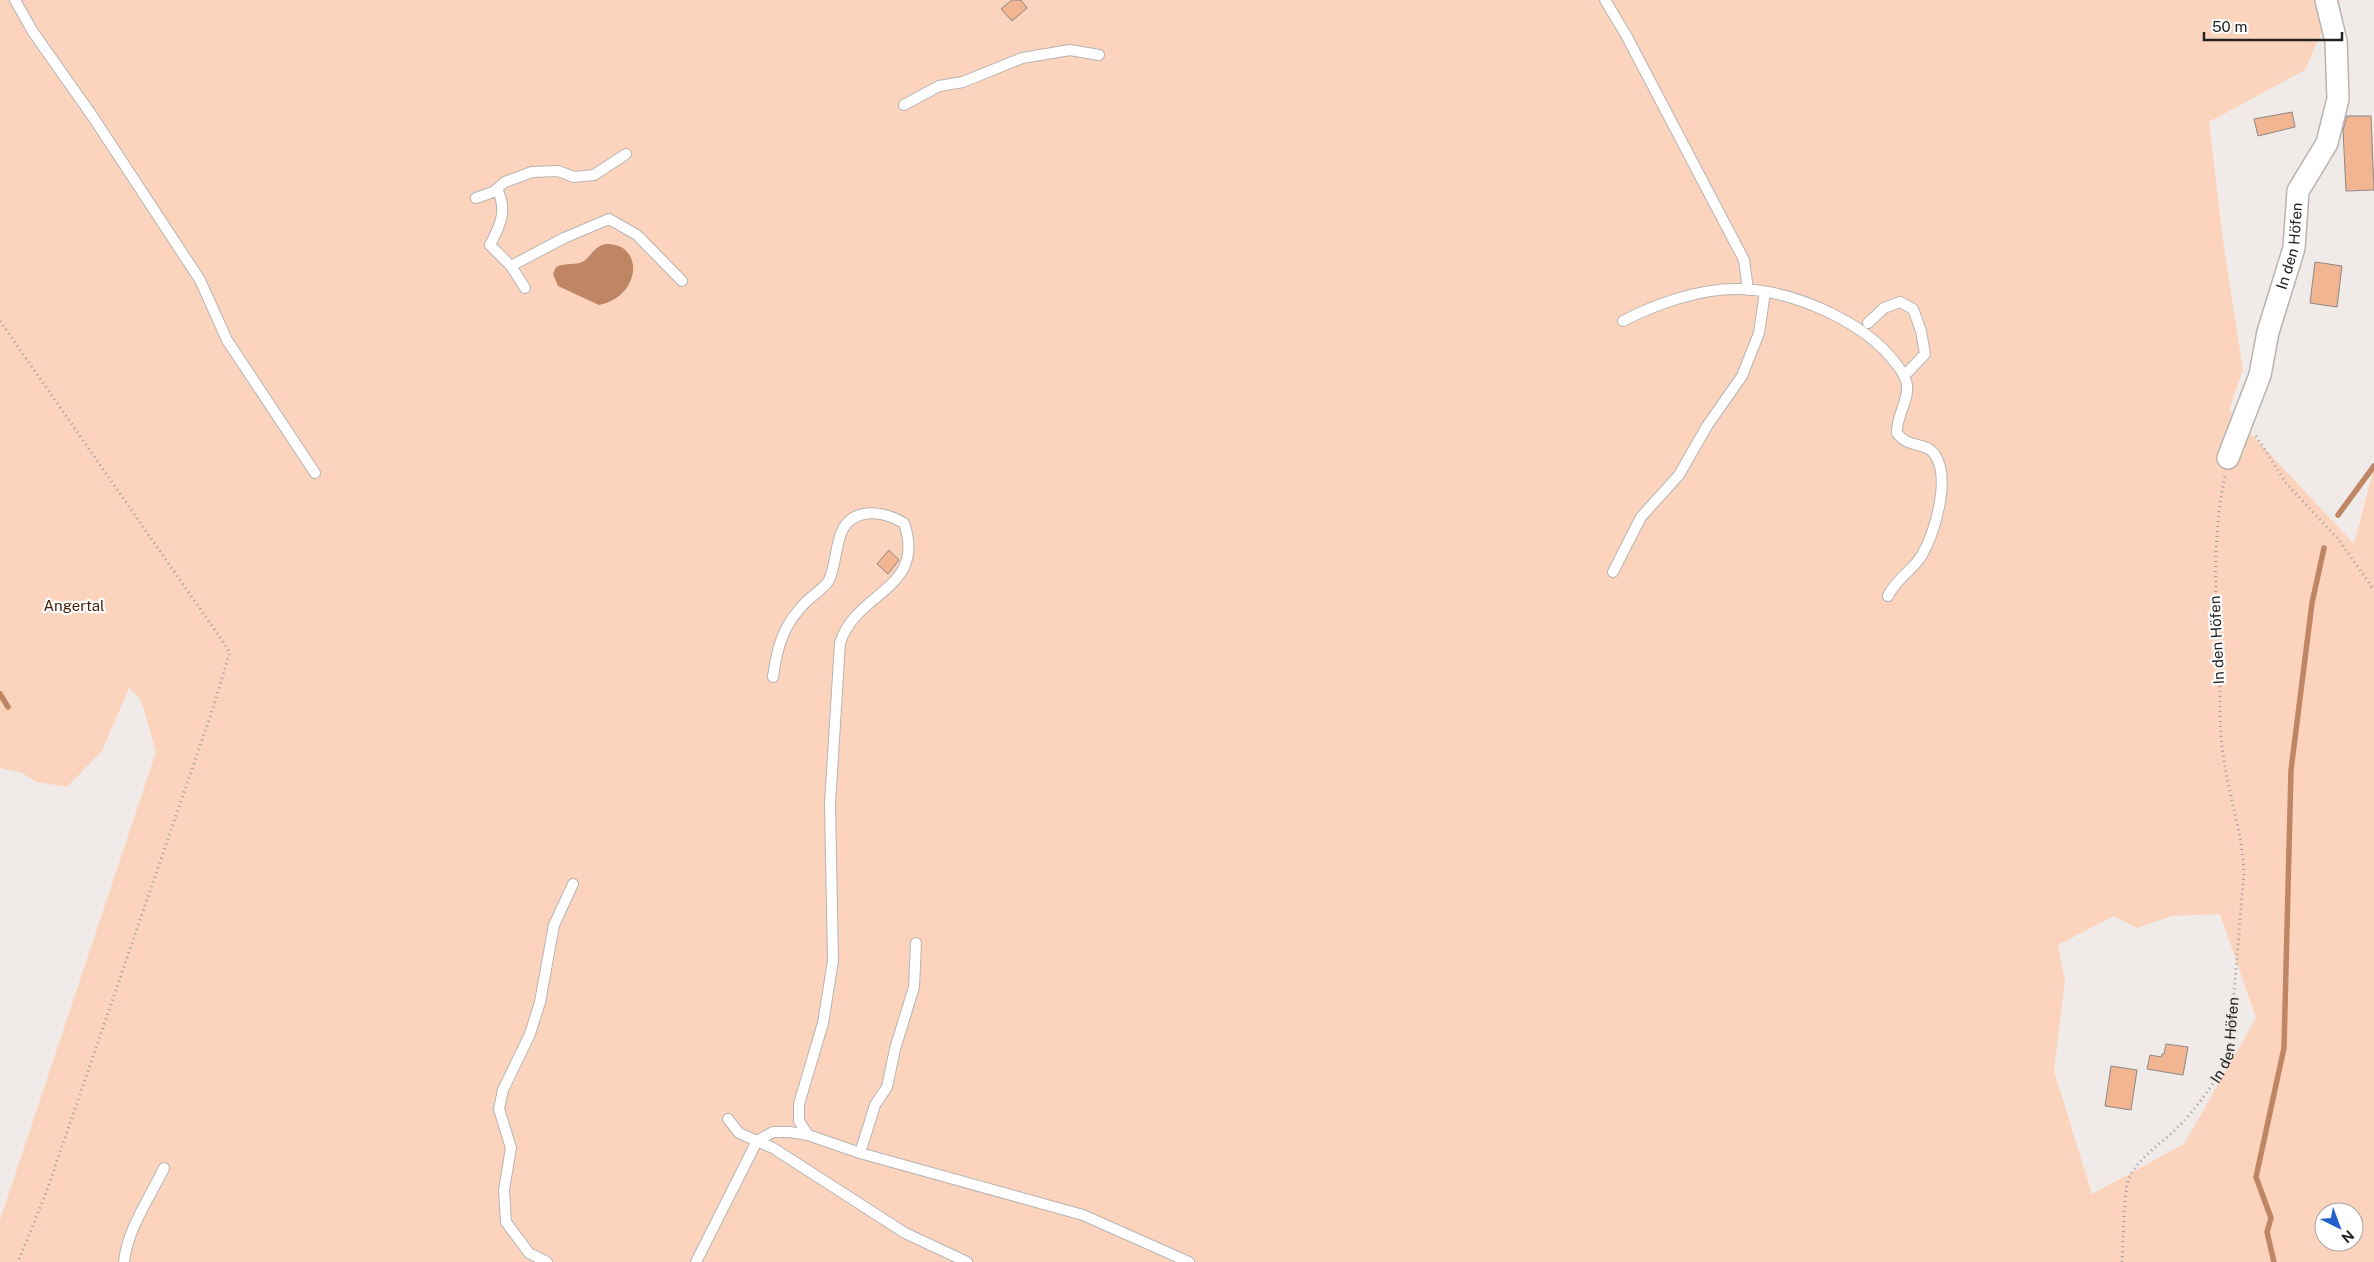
<svg xmlns="http://www.w3.org/2000/svg" width="2374" height="1262" font-family="'Public Sans',sans-serif">
<style>
.green{fill:#fcd4be;fill-rule:evenodd}
.water{fill:#bf8665}
.lines{fill:none;stroke-linecap:round;stroke-linejoin:round}
.stream{stroke:#bf8665;stroke-width:5.5}
.building{fill:#f2b592;stroke:#8c8785}
.service-casing{stroke:#b8b3b0;stroke-width:12}
.minor-casing{stroke:#b8b3b0;stroke-width:24}
.path{stroke:#9f9b99;stroke-width:3;stroke-dasharray:1 4;stroke-linecap:butt}
.service{stroke:#fff;stroke-width:10}
.minor{stroke:#fff;stroke-width:21}
.labels{text-anchor:middle;stroke-width:4.5;stroke-linejoin:round;paint-order:stroke}
.street-label{font-size:15px;fill:#242221;stroke:#fff}
.park-label{font-size:15px;fill:#441e04;stroke:#fff}
</style>
<rect width="100%" height="100%" fill="#f0ebe8"/>
<path class="green" d="M0 0H2343L2335 2 2305 70 2209 122 2223 240 2243 370 2229 410 2354 544 2374 468V1262H0V1220L156 752 141 700 129 688 102 751 67 787 37 782 22 773 0 768ZM2220 914 2256 1018 2184 1144 2092 1194 2054 1071 2065 981 2058 945 2114 916 2137 928 2172 916ZM2324 1212H2354V1242H2324Z"/>
<path class="water" d="M607 244C645 244 641 297 599 305L558 286 553 274 556 267C565 262 577 266 584 261 593 254 595 245 607 244Z"/>
<g class="lines">
<path class="stream" d="M2338 515 2374 466
M0 694 8 707
M2274 1262 2267 1232 2271 1218 2256 1177 2284 1048 2291 770 2312 603 2324 548"/>
</g>
<path class="building" d="M1012 0H1021L1027 8 1012 21 1001 9Z
M2292 112 2295 127 2258 136 2254 119Z
M2347 116H2371L2374 190 2346 191 2343 130Z
M2315 262 2342 266 2337 307 2310 303Z
M889 550 899 560 888 574 877 564Z
M2166 1044 2188 1047 2183 1075 2147 1069 2150 1055 2161 1057 2162 1054H2164Z
M2111 1066 2137 1070 2131 1110 2105 1106Z"/>
<g class="lines">
<g class="service-casing">
<path id="service" d="M15 0 33 32 93 117 200 280 227 340 315 473
M1605 0 1626 35 1744 260 1748 290
M904 105 939 86 963 82 1022 58 1070 50 1099 55
M497 189C508 210 500 226 490 245L511 266 525 288
M476 198 493 192 505 182 532 172 558 171 574 177 594 175 626 154
M511 266 564 238 609 219 637 235 682 281
M1623 321C1656 304 1698 289 1736 289 1790 289 1864 320 1897 365 1901 370 1906 377 1907 385 1909 401 1896 416 1897 433 1908 449 1926 441 1935 455 1951 478 1935 532 1922 555 1913 570 1896 579 1888 596
M1868 323 1884 308 1900 302 1913 309 1921 331 1925 354 1904 376
M1613 572 1641 517 1679 475 1707 426 1742 376 1759 333 1765 292
M773 677C777 646 784 623 807 601 813 595 825 588 829 580 840 557 832 520 864 514 879 511 892 516 904 523 927 590 856 591 840 643L830 804 833 961 823 1023 799 1104V1121L808 1135
M860 1153 875 1105 887 1087 895 1049 914 987 916 943
M124 1262C127 1230 150 1197 164 1168
M547 1262 529 1253 506 1222 504 1190 511 1148 499 1109 503 1090 530 1034 540 1002 554 925 573 884
M696 1262 757 1141 739 1133 728 1119
M967 1262 905 1233 773 1148 757 1141 773 1132H790L808 1135 860 1153 1083 1215 1189 1262"/>
</g>
<g class="minor-casing">
<g id="minor">
<path id="s2" d="M2228 458 2260 375 2268 332 2294 248 2298 191 2327 143 2338 99 2336 41 2326 0"/>
</g>
</g>
<g class="path">
<path d="M0 321 230 652 212 711 46 1193 18 1262"/>
<path d="M2256 436 2286 483 2339 540 2374 590"/>
<path id="s1" d="M2122 1262C2123 1246 2124 1189 2129 1178 2139 1157 2160 1145 2176 1129 2193 1113 2221 1076 2229 1054L2244 872C2242 831 2228 793 2223 753 2219 727 2221 702 2219 677 2216 609 2211 543 2225 476"/>
</g>
<use href="#service" class="service"/>
<use href="#minor" class="minor"/>
</g>
<g class="labels">
<g class="street-label">
<text dy="5" stroke="none"><textPath href="#s2" startOffset="222">In den Höfen</textPath></text>
<text transform="translate(2217 640) rotate(-93)" y="5">In den Höfen</text>
<text dy="5" stroke="none"><textPath href="#s1" startOffset="258">In den Höfen</textPath></text>
</g>
<g class="park-label">
<text x="74" y="611">Angertal</text>
</g>
</g>
<g transform="translate(2339 1227) rotate(138)"><circle r="24" fill="#ffffff" stroke="#a7a7a6"/>
<path d="M0-4L9 19L0 12L-9 19Z" fill="#2261cd"/>
<text y="-8" font-size="14" font-weight="bold" text-anchor="middle" fill="#242221">N</text>
</g>
<path d="M2204 32v8h138v-8" fill="none" stroke="#242221" stroke-width="2.5"/>
<text x="2212" y="32" font-size="15" fill="#242221" stroke="#ffffff" stroke-width="4" paint-order="stroke">50 m</text>
</svg>
